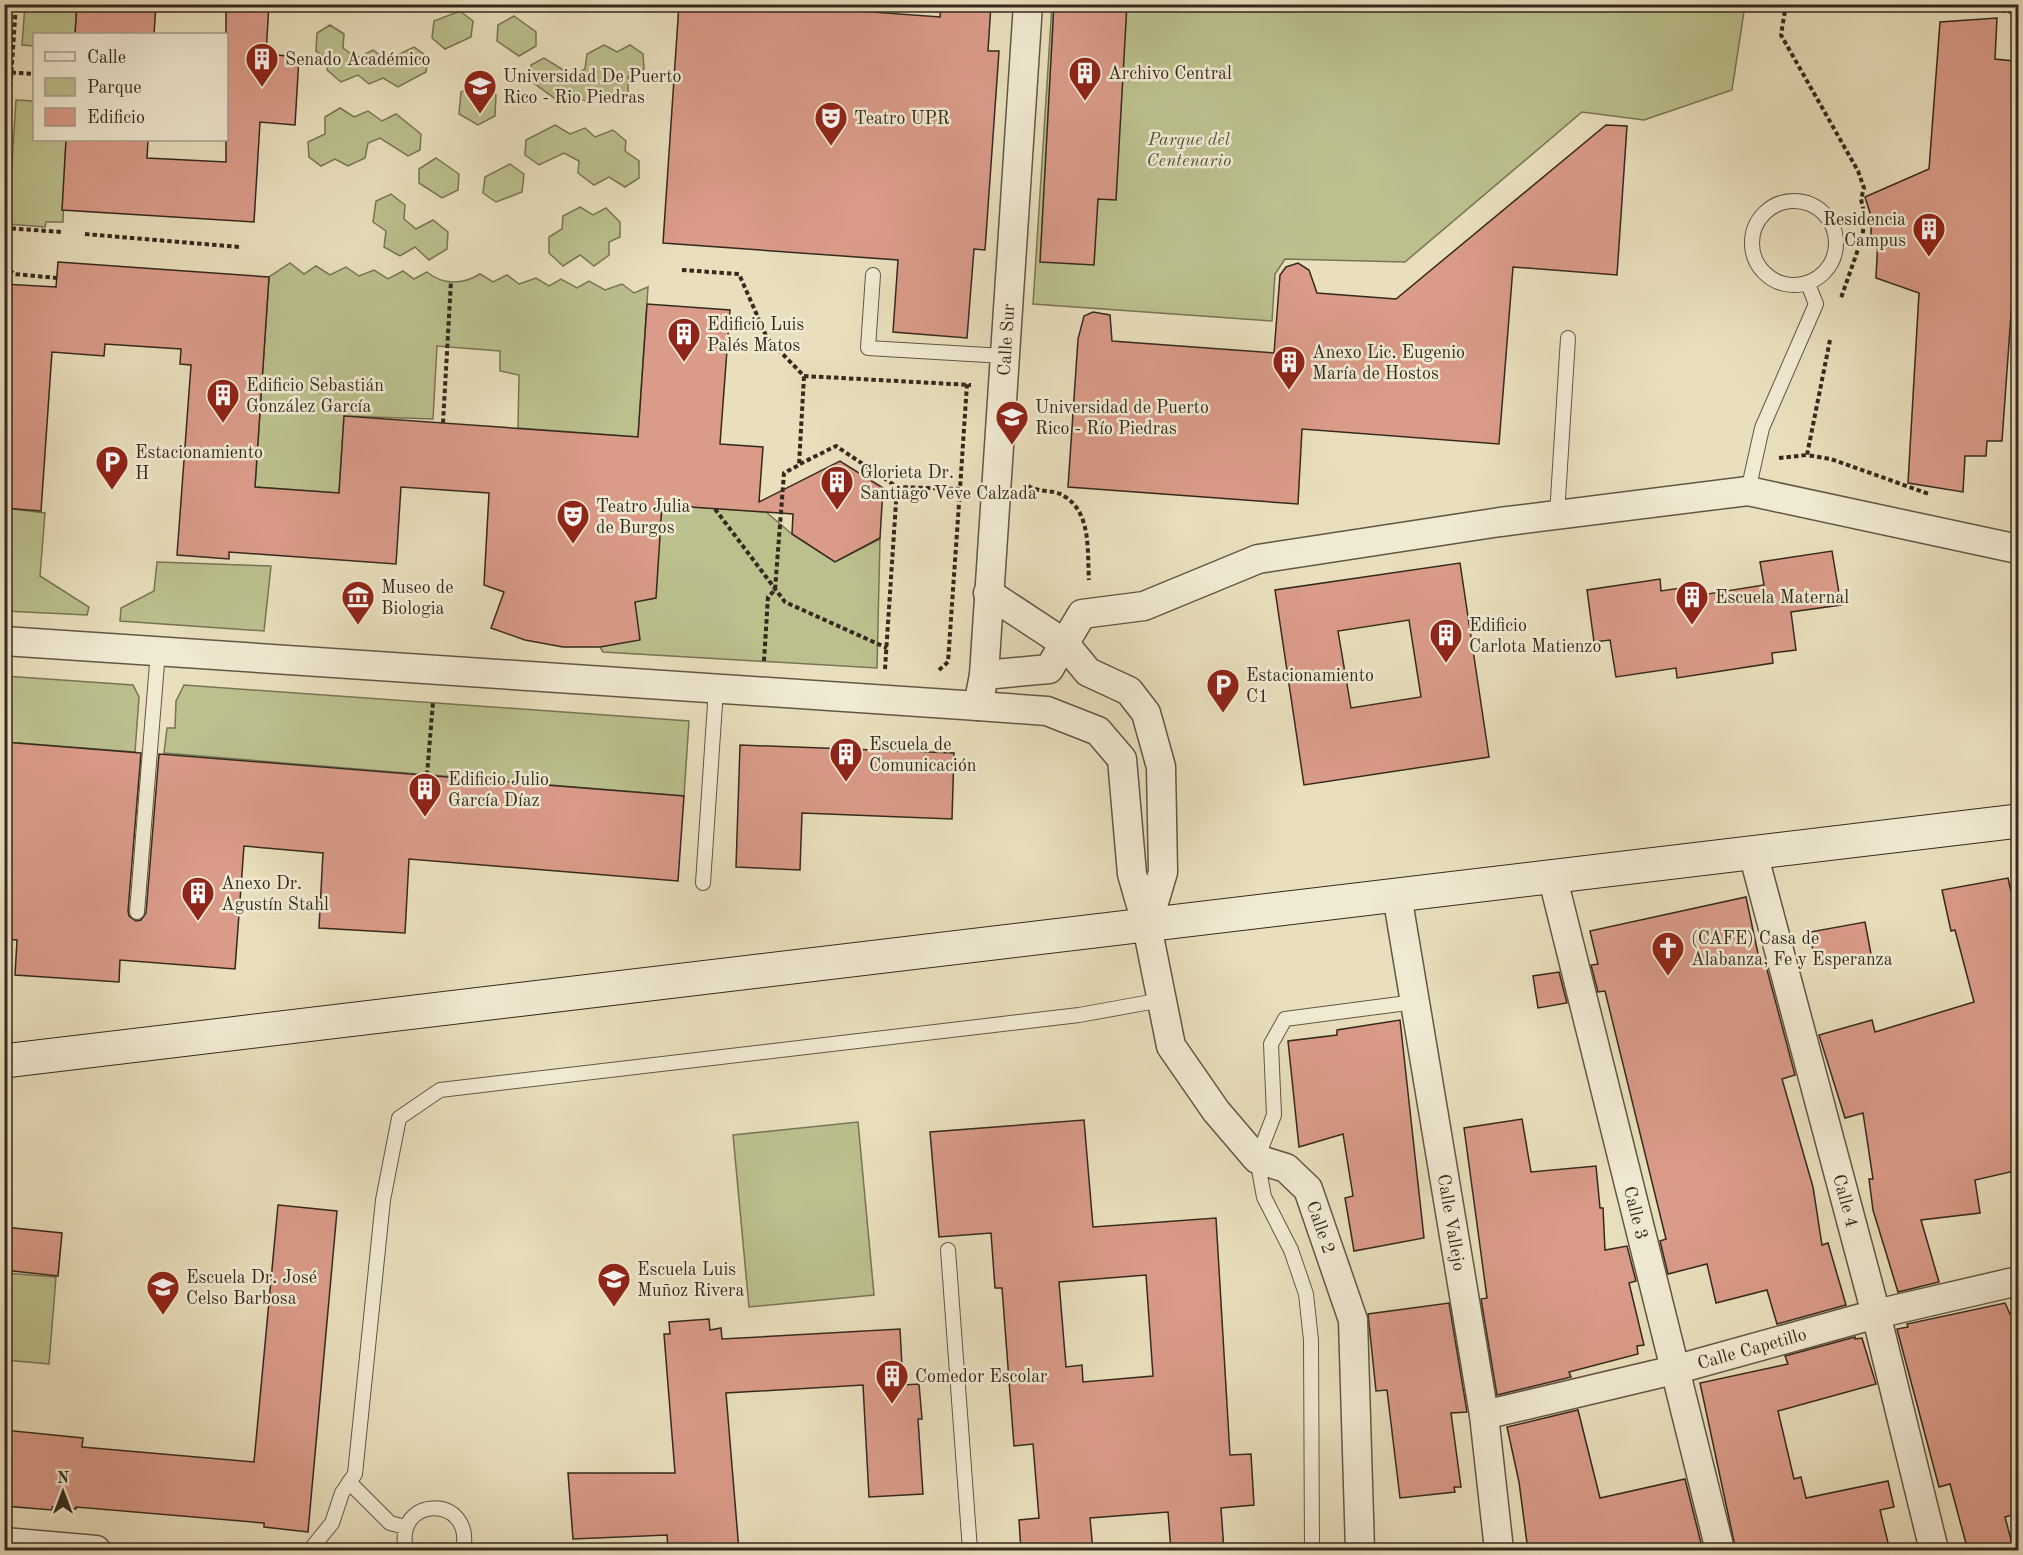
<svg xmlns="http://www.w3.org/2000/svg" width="2023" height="1555" font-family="'Old Standard TT',serif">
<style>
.green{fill:#bbc08d;stroke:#787456;stroke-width:1.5}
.building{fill:#da9b88;stroke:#35291e;stroke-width:1.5;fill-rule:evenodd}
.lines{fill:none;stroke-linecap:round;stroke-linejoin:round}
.lane-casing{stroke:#625646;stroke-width:16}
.street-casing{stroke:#625646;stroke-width:31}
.secondary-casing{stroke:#35291e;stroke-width:35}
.path{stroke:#35291e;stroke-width:4;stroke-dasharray:4.5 3;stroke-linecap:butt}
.lane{stroke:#f1ead3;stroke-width:14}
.street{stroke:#f1ead3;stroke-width:28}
.secondary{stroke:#f1ead3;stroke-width:33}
.labels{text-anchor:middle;stroke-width:5;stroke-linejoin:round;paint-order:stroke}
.poi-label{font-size:18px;fill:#35291e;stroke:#f1ead3;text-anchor:start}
.park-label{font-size:18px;font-style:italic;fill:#564f3a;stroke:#f1ead3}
.street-label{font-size:18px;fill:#35291e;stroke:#f1ead3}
</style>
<rect width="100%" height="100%" fill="#e9dfbc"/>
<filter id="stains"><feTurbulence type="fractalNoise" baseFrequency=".00333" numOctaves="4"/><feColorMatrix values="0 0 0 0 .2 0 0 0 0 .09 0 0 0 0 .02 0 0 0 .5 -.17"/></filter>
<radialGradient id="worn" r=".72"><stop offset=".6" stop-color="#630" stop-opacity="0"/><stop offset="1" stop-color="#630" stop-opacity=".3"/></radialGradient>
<path class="green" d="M25 5H77L75 34H34V46L22 45Z
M1052 5H1745L1732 90 1644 120 1582 112 1405 262 1285 259 1275 274 1272 321 1033 304Z
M460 11 473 21 471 37 445 49 432 38 434 21Z
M514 16 536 32V46L519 56 497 41 498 25Z
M330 25 344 34 343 48 357 58 373 50 387 60 414 47 428 57 426 72 398 87 383 78 369 84 358 75 341 82 327 70 329 60 316 51 317 33Z
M604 45 617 52 630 45 643 54 644 69 628 77V94L613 103 600 95 586 102 571 92 557 100 531 81V65L544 58 573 76 585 69 587 54Z
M479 84 496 95 495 116 478 125 459 114 461 92Z
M16 100 34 101V140H66L63 222H46L45 227 8 224Z
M340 108 354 117 368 111 382 121 396 114 421 134 420 150 408 156 380 138 368 143 365 158 348 166 335 159 321 166 309 157 308 142 325 134V117Z
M555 125 570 134 585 128 595 137 613 130 626 141 625 151 639 161V178L625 187 609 177 594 185 578 173 579 161 564 153 539 165 525 155 526 140Z
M436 158 459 174 458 190 442 198 419 183V169Z
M510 164 524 174 522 192 496 202 483 193 485 177Z
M391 194 405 205 404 219 416 229 433 220 448 232 447 249 429 260 415 247 400 256 384 247 386 231 373 222 376 201Z
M580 207 593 215 606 208 620 222V237L609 242V255L594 266 580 255 563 266 549 253V237L562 229 563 216Z
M290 263 304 274 316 266 330 275 346 267 359 276 374 270 388 279 403 271 414 279 427 272C443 285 462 285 480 274L493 282 507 275 519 284 536 278 549 286 561 279 577 288 589 281 605 290 622 284 634 293 648 287 638 437 518 428 519 375 500 371V351L437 346 433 419 344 416 339 493 255 487 269 277Z
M662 505 766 512 792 534 835 562 880 539 877 668 603 652 600 647 635 602Z
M5 508 45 513 40 576 89 607 87 615 5 611Z
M157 562 271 566 264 631 120 621 121 608 154 591Z
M4 676 133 685 139 697 135 752 5 742Z
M184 685 689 721 684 796 164 753 167 728H175L176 701Z
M858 1122 874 1295 749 1307 733 1135Z
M5 1273 56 1277 49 1364 5 1360Z"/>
<path class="building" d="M77 4H156L154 34H75Z
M226 4H269L266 54 299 57 295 125 260 122 254 222 62 210 66 140H148L147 158 226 162Z
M679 4H761L940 17 941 4H991L988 51H999L985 250 974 249 967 338 893 332 898 260 663 243Z
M1054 4H1127L1116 200 1098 199 1094 265 1040 262Z
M1997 18 1995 59 2014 61 2013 78H2019V202L2002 441H1987L1986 456H1965L1963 492 1908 483 1919 293 1876 278 1878 238 1871 236V216L1865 197 1929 169 1940 22Z
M1606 125 1627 126 1617 275 1513 267 1499 444 1302 429 1298 504 1068 487 1078 339 1084 316 1093 312 1110 315 1112 341 1274 353 1280 275 1286 267 1298 263 1309 270 1317 293 1396 299Z
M58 262 269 277 255 487 339 493 344 416 638 437 647 304 730 310 720 444 763 447 759 502 840 461 883 488 880 538 835 562 792 534 793 514 662 505 656 598 635 602 640 640 600 647H563L525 640 491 628 504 592 484 585 489 493 401 487 396 564 229 552V559L177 555 191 365 180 364 181 349 105 344 104 356 52 352 41 511 4 508V284L56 287Z
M1832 551 1841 605 1791 612 1796 650 1772 653 1773 663 1677 678 1676 668 1616 677 1610 640 1594 642 1587 590 1660 579 1661 591 1694 586 1696 596 1764 585 1760 562Z
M1460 563 1489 757 1304 785 1275 590ZM1409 620 1421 697 1351 708 1338 631Z
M4 742 141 753 128 911 129 916 136 921 141 920 146 913 159 754 684 796 678 881 409 859 405 933 319 928 323 853 244 846 235 969 120 960 119 982 15 975 17 940 4 939Z
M740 745 954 753 952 819 802 813 800 870 736 867Z
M2008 878 2019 927V1170L1975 1180 1980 1213 1921 1220 1939 1282 1898 1292 1873 1210 1869 1179H1873L1863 1113 1845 1118 1819 1035 1872 1020 1875 1032 1974 1002 1955 930 1951 931 1942 890Z
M1746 897 1760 963 1765 962 1795 1075 1782 1079 1813 1187 1822 1245 1828 1243 1846 1305 1777 1324 1767 1290 1716 1303 1707 1264 1668 1274 1660 1241 1666 1239 1605 991 1598 992 1591 965 1598 964 1590 931Z
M1865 922 1871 954 1815 965 1810 932Z
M1559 972 1567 1003 1538 1008 1533 976Z
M1400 1020 1424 1238 1354 1251 1345 1198 1353 1196 1343 1134 1299 1147 1288 1041 1337 1035V1030Z
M1522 1119 1531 1172 1596 1166 1600 1208H1603L1605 1250 1627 1246 1636 1281 1629 1283 1644 1345 1637 1346 1638 1354 1569 1372 1571 1377 1497 1395 1481 1299 1487 1298 1464 1128Z
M1084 1120 1093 1227 1216 1218 1230 1455 1251 1454 1254 1505 1221 1508 1224 1551H1171L1168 1512 1090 1518 1093 1551H1021L1019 1520 1039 1518 1033 1444 1014 1446 1002 1288H995L991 1233 939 1237 930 1132ZM1146 1275 1153 1376 1083 1382 1082 1365 1066 1367 1059 1282Z
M278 1205 337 1211 308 1532 264 1527V1523L76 1507V1509L52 1507V1510L4 1506V1430L83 1438 82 1447 254 1462Z
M4 1227 62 1233 58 1276 4 1270Z
M1449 1303 1467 1412 1451 1413 1461 1487H1454L1455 1492 1400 1498 1387 1390 1376 1391 1368 1314Z
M2005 1303 2010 1314 2019 1312V1513L2005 1517 2014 1551H1968L1950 1484 1939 1487 1897 1329 1908 1327 1907 1324Z
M709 1319 710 1330 721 1328 722 1339 900 1329 903 1385 919 1384 922 1419H918L923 1494 869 1497 863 1385 726 1393 739 1551H668L667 1535 573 1539 568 1473H675L664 1334H670L669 1322Z
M1855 1337V1339L1862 1338 1876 1384 1778 1411 1794 1479 1801 1477 1806 1498 1888 1481 1894 1507 1880 1510 1890 1551H1736L1700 1383 1788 1364 1785 1356Z
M1578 1410 1600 1498 1685 1479 1703 1551H1528L1519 1482 1507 1427Z"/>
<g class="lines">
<g class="lane-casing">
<path id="lane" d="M1752 243a42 42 0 1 1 84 0a42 42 0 1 1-84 0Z
M873 275 868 348 1004 356
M1748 491 1762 428 1816 304 1808 284
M1557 515 1568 338
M703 883 716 689
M137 912 158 651
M948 1250 970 1550
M349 1482 390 1523 405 1527
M310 1550 332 1523 342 1493 355 1474 383 1200 399 1118 440 1090 1079 1015 1162 1000
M406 1550C393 1495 475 1494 463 1550
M1312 1550 1311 1340 1306 1294 1291 1250 1264 1197 1257 1159 1274 1115 1271 1044 1285 1019 1415 1002"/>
</g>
<g class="street-casing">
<g id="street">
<path d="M988 593 1064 643 1088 672 1129 691 1146 713 1161 767 1163 872 1147 926"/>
<path d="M4 641 978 706 984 675 1049 669 1082 614 1144 606 1258 559 1500 522 1748 491 2018 549"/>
<path id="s1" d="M984 675 1028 4"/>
<path id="s2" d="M978 706 1047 711 1098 731 1122 759 1132 874 1147 926 1171 1046 1216 1111 1257 1159 1286 1168 1308 1189 1353 1320 1360 1550"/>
<path id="s3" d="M1753 853 1876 1314 1934 1550"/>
<path id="s4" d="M1552 875 1720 1550"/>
<path id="s5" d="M1397 895 1484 1415 1499 1550"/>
<path id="s6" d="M1484 1415 1674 1370 1876 1314 2018 1281"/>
<path d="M4 1542 96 1550"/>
</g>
</g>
<g class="secondary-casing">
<path id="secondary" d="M4 1061 2018 821"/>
</g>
<path class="path" d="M1786 4 1781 35 1858 171 1864 188 1861 199 1865 218 1862 238 1841 298
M1964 4 2018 13
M4 72 34 74
M4 184 16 4
M4 228 62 232
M85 234 240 247
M4 265 14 274 57 278
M682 270 739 274 767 338 804 376 971 385
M1830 340 1807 455 1831 459 1929 494
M443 423 451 281
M1779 458 1807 455
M800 464 836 446 897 487 960 489 967 384
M1028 486C1039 493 1054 489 1064 496 1092 513 1087 552 1089 580
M715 509 785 602 887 648
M764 661 768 597 775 590 784 473 799 465 804 376
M885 669 897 487
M939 670 948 662 960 489
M427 775 433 702"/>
<use href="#lane" class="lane"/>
<use href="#street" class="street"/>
<use href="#secondary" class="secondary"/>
</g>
<defs>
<g id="building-pin" transform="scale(1.725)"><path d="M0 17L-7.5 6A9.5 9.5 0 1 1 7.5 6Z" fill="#8f2418" stroke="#f1ead3"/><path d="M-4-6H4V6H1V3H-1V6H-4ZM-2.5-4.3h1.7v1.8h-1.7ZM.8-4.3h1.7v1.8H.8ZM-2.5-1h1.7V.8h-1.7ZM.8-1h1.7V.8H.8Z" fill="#fff"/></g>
<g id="university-pin" transform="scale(1.725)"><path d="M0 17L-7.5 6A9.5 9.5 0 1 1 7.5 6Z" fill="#8f2418" stroke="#f1ead3"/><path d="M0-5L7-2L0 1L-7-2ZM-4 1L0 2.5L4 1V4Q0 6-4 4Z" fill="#fff"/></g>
<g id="theatre-pin" transform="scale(1.725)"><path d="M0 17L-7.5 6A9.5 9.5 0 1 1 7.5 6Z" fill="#8f2418" stroke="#f1ead3"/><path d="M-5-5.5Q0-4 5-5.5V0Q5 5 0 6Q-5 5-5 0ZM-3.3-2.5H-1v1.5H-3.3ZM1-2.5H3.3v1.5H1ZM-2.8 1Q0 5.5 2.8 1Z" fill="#fff"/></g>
<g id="parking-pin" transform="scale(1.725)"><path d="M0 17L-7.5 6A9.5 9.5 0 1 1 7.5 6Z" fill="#8f2418" stroke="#f1ead3"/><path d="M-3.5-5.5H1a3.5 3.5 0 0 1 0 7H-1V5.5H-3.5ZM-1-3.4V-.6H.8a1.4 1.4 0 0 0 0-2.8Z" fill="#fff"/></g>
<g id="museum-pin" transform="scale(1.725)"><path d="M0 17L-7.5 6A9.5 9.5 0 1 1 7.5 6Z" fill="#8f2418" stroke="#f1ead3"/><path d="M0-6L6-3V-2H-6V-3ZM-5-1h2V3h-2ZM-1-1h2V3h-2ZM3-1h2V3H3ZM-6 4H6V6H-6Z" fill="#fff"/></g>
<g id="church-pin" transform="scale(1.725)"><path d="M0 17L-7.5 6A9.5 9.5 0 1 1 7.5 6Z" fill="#8f2418" stroke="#f1ead3"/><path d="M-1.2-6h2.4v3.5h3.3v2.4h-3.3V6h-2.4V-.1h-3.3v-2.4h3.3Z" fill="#fff"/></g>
<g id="school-pin" transform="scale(1.725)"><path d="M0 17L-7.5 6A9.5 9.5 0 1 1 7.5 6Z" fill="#8f2418" stroke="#f1ead3"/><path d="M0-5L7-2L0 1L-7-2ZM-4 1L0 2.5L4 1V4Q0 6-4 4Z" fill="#fff"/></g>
</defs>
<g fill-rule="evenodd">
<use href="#building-pin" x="262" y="59"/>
<use href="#building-pin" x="1085" y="73"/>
<use href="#university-pin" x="480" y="86"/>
<use href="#theatre-pin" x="831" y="118"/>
<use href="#building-pin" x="1929" y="229"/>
<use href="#building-pin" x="684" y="334"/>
<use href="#building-pin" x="1289" y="362"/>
<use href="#building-pin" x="223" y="395"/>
<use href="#university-pin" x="1012" y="417"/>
<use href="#parking-pin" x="112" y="462"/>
<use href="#building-pin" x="837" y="482"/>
<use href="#theatre-pin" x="573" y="516"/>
<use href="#museum-pin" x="358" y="597"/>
<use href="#building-pin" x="1692" y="597"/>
<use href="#building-pin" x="1446" y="635"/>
<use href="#parking-pin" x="1223" y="685"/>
<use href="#building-pin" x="846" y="754"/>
<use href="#building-pin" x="425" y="789"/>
<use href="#building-pin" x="198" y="893"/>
<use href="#church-pin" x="1668" y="948"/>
<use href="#school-pin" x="614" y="1279"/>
<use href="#school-pin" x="163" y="1287"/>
<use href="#building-pin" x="892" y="1376"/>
</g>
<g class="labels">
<g class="poi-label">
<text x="285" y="65">Senado Académico</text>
<text x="1108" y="79">Archivo Central</text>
<text x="503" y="82">Universidad De Puerto<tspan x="503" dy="21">Rico - Rio Piedras</tspan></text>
<text x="854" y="124">Teatro UPR</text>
<text x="1906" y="225" text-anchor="end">Residencia<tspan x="1906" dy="21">Campus</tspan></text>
<text x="707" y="330">Edificio Luis<tspan x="707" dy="21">Palés Matos</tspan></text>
<text x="1312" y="358">Anexo Lic. Eugenio<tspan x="1312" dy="21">María de Hostos</tspan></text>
<text x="246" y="391">Edificio Sebastián<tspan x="246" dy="21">González García</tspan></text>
<text x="1035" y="413">Universidad de Puerto<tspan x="1035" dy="21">Rico - Río Piedras</tspan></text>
<text x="135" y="458">Estacionamiento<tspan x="135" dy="21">H</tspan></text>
<text x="860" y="478">Glorieta Dr.<tspan x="860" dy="21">Santiago Veve Calzada</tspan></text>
<text x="596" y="512">Teatro Julia<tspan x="596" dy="21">de Burgos</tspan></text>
<text x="381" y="593">Museo de<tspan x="381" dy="21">Biologia</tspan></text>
<text x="1715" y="603">Escuela Maternal</text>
<text x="1469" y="631">Edificio<tspan x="1469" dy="21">Carlota Matienzo</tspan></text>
<text x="1246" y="681">Estacionamiento<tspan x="1246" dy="21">C1</tspan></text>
<text x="869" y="750">Escuela de<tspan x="869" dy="21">Comunicación</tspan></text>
<text x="448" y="785">Edificio Julio<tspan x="448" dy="21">García Díaz</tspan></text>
<text x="221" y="889">Anexo Dr.<tspan x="221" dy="21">Agustín Stahl</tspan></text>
<text x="1691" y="944">(CAFE) Casa de<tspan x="1691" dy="21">Alabanza, Fe y Esperanza</tspan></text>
<text x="637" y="1275">Escuela Luis<tspan x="637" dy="21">Muñoz Rivera</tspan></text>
<text x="186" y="1283">Escuela Dr. José<tspan x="186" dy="21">Celso Barbosa</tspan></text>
<text x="915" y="1382">Comedor Escolar</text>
</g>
<g class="park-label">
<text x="1189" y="145">Parque del<tspan x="1189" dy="21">Centenario</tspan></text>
</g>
<g class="street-label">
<text dy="6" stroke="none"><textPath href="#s1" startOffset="336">Calle Sur</textPath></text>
<text dy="6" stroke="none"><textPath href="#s3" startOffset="360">Calle 4</textPath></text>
<text dy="6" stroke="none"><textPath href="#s4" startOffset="348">Calle 3</textPath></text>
<text dy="6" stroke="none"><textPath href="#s5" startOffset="332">Calle Vallejo</textPath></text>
<text dy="6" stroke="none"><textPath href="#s2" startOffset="696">Calle 2</textPath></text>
<text dy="6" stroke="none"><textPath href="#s6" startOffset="276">Calle Capetillo</textPath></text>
</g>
</g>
<rect width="2023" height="1555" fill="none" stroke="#e9dfbc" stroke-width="24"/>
<rect x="6" y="6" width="2011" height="1543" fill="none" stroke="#35291e" stroke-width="3"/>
<rect x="12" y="12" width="1999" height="1531" fill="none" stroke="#35291e" stroke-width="1.5"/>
<rect x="33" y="33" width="195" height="108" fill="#f1ead3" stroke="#a69d8b" stroke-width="1.5"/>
<rect x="45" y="52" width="30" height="9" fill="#f1ead3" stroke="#a69d8b" stroke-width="1.5"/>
<text x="87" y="63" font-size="18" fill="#35291e">Calle</text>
<rect x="45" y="78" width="30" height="18" fill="#bbc08d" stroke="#a69d8b" stroke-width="1.5"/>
<text x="87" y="93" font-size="18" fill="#35291e">Parque</text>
<rect x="45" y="108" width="30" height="18" fill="#da9b88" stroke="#a69d8b" stroke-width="1.5"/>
<text x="87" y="123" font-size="18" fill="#35291e">Edificio</text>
<g transform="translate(63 1492)" stroke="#f1ead3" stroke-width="4.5" paint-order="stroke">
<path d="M0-4.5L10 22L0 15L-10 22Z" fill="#35291e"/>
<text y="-9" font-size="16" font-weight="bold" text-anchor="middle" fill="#35291e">N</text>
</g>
<rect width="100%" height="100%" filter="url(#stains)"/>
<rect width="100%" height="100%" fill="url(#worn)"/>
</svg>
